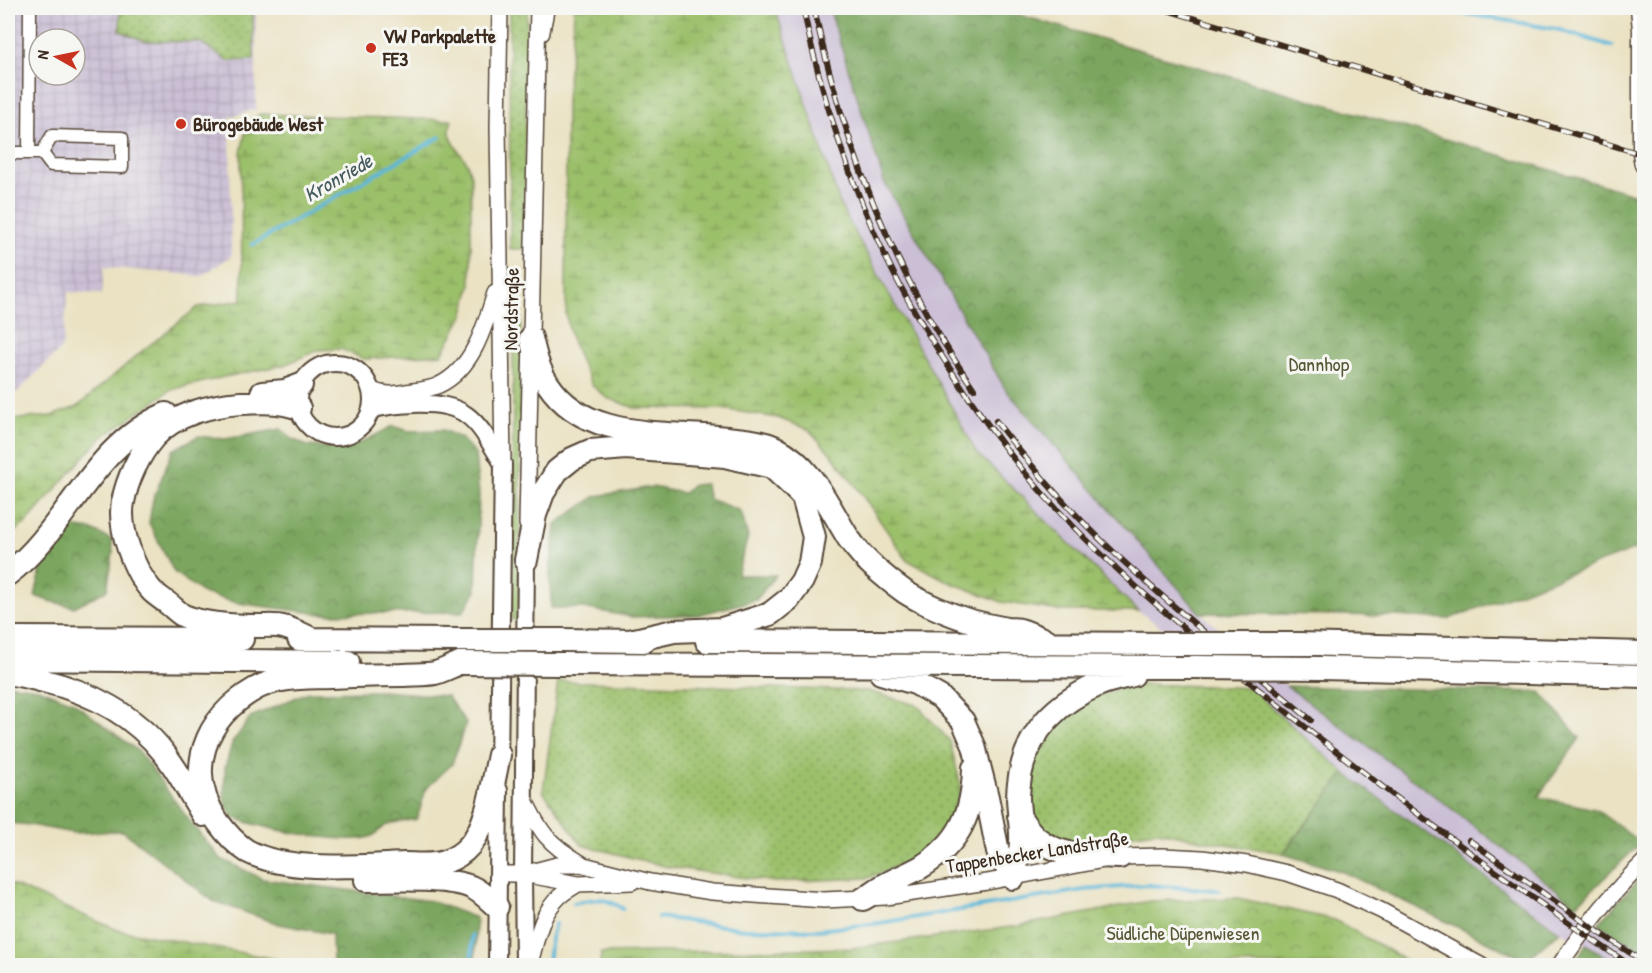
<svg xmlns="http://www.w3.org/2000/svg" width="1652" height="973" font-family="'Patrick Hand',sans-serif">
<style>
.industrial{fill:url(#industrial-grid);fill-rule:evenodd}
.railway{fill:#cbbfd5}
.grass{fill:url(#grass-dots);stroke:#6b7544;stroke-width:1.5}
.forest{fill:url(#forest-crowns);stroke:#5c683e;stroke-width:1.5}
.wetland{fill:url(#wetland-marsh);stroke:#6b7544;stroke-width:1.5}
.park{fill:url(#park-crowns);stroke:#6b7544;stroke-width:1.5}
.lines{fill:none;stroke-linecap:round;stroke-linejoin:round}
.stream{stroke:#5bb7d9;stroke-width:4}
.minor-casing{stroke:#554637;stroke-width:15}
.tertiary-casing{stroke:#554637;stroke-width:18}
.secondary-casing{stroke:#554637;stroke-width:20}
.motorway-casing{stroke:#554637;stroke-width:26}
.minor{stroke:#fff;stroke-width:12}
.tertiary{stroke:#fff;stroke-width:15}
.secondary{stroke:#fff;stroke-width:16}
.motorway{stroke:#fff;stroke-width:22}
.rail-casing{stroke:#3b2a1e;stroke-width:6}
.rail{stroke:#f6f6f2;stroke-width:4;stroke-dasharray:11;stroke-linecap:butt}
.motorway-bridge-casing{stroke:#554637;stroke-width:26;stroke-linecap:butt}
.motorway-bridge{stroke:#fff;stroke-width:22}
.poi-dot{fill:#c8321e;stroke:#f6f6f2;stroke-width:2}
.labels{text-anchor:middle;stroke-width:6;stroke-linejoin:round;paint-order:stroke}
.poi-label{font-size:20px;font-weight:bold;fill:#3b2a1e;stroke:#f6f6f2;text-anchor:start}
.street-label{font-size:20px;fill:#3b2a1e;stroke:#f6f6f2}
.park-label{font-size:20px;fill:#585735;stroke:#f6f6f2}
.water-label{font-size:21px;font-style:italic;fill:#465b5f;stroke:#f6f6f2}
</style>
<defs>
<pattern id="industrial-grid" width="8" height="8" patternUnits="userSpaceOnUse" patternTransform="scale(1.5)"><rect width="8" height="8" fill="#cbbfd5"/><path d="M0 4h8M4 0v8" fill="none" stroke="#afa4b6"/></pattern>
<pattern id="grass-dots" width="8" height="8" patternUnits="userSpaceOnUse" patternTransform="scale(1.5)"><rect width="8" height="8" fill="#9bc06b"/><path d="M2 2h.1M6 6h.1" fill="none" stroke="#809c57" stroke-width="1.8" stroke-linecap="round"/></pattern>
<pattern id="forest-crowns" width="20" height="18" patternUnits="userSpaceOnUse" patternTransform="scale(1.5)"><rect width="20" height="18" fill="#7ca65f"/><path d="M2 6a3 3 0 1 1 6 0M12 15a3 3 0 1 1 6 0" fill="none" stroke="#67874e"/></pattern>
<pattern id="wetland-marsh" width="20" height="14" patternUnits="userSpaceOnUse" patternTransform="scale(1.5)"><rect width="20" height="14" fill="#9bc06b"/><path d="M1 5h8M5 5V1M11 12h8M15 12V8" fill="none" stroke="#809c57"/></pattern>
<pattern id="park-crowns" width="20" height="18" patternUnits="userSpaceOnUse" patternTransform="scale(1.5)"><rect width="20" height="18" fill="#9bc06b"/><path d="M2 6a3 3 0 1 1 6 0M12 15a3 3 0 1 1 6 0" fill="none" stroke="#809c57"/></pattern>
</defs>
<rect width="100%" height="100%" fill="#f6f6f2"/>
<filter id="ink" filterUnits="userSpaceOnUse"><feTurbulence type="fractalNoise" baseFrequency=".0167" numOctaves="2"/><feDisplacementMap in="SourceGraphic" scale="12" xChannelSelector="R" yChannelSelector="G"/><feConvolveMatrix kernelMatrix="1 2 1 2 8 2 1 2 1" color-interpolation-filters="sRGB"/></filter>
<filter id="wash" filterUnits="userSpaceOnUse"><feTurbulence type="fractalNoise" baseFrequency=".008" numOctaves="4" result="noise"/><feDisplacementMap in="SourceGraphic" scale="24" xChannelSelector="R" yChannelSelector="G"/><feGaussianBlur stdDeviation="1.35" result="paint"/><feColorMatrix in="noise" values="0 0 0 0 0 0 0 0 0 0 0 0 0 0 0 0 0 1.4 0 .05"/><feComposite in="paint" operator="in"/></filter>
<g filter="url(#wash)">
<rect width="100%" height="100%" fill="#eae2c3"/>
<path class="industrial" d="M8 8H256V109L230 117 231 256 202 276 104 267 102 294 68 292 62 348 15 394 8 393ZM39 39H75V75H39Z"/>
<path class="railway" d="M775 8H829L884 182 1006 390 1200 613 1287 686 1448 806 1598 924 1644 952V965H1618L1586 944 1560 932 1345 773 1250 688 1138 611 977 453 841 207Z"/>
<path class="grass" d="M120 8H253L254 60 228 61 200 42 145 41 120 31Z
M509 8H527L524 249H510Z
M521 312 519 620H512L513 313Z
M558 681 868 691 917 705 950 741 961 787 947 831 910 861 868 878 775 882 668 867 582 845 543 791Z
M1135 684 1207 686 1250 688 1345 773 1283 853 1207 841 1158 831 1075 842 1045 833 1033 815 1029 794 1031 770 1041 741 1075 702Z"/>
<path class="forest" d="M829 8H996L1644 197V546L1449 619 1395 616 1200 613 1006 390 884 182Z
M393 426 409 431 443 430 461 438 475 454 479 494 476 591 463 612 322 614 237 603 203 593 174 572 149 523 153 499 173 450 198 436 225 439 281 429 292 439 307 446 343 448 362 442Z
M705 484 709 499 741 511 748 537 737 575H776L756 600 697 615 632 617 583 608H551L550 573 556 524 596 496 652 487 684 493 692 485Z
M71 527 92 530 112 540 113 553 107 590 74 607 49 601 35 596 43 561Z
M8 684 38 688 73 702 138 751 195 828 221 859 263 879 431 901 476 918 475 965H333L332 934 279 924 213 901 123 831 73 833 30 825 10 823 8 825Z
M1287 686 1540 692 1580 738 1538 797 1595 809 1641 843 1576 905 1448 806Z
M383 691 447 696 466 723 452 764 426 789 417 819C408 821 398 821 389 824 382 826 377 835 370 837 342 845 260 828 232 817L224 801 225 768 232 743 251 717 308 692Z
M1345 773 1560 932 1526 960 1343 872 1283 854Z
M1644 873V952L1598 924Z
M1586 944 1618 965H1573Z"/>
<path class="wetland" d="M574 8H775L841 207 977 453 1138 611H1060L1002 602 949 582 907 560 860 492 833 456 809 430 778 418 722 409 635 408 607 398 592 385 580 361 570 335 566 314V99L573 32Z
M260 114 452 120C445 137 457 147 466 161 468 165 469 171 471 175V285L464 314 442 354 364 359 341 349 318 350 284 365 224 377 171 390 100 439 25 524 8 536V420L51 416 77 407 142 351 198 307 242 300 241 153 247 124Z
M8 883 118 930 308 965H8Z"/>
<path class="park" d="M1238 898 1335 920 1414 965H600L601 953 852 948 1018 926 1150 901Z"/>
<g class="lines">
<path class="stream" d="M1431 8 1556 29 1612 46
M252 245 440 137
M574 903C596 898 604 896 623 909
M658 917 745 929 818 930 880 923 1084 890 1147 885 1219 890
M472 935V966
M548 966 550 943 555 924"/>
</g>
</g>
<g filter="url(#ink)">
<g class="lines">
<g class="minor-casing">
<path id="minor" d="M1637 8 1639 30V153L1641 165 1644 170
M543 34 548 8
M8 153H42L51 165 122 167V138L52 136 42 153
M29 153 30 8"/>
</g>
<g class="tertiary-casing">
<path id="tertiary" d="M500 8 498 127 503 464
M371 390C386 396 396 394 412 391 421 390 431 389 439 385 473 369 485 326 495 293
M527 524 538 8
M524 798C540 832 548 844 581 863
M498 874H523L557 865H584L650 882 712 892 824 900 886 897 987 882 1120 857 1163 856 1202 858 1247 864 1287 873 1337 890 1382 911 1482 966
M528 875 578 884 632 882
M529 966C537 941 539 916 559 897 564 892 572 888 578 884
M1559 966C1584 928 1612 893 1644 862"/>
</g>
<g class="secondary-casing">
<path id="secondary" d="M298 400a37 37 0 1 1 74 0a37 37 0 1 1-74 0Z
M371 410C385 405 398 405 413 404 469 402 476 420 503 464L499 765
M497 966 499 790
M524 966 523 874 526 560"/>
</g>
<g class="motorway-casing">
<path id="motorway" d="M531 338C535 354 538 370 548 384 587 443 667 430 727 438 743 440 762 441 776 448 813 467 828 506 849 539 856 549 867 561 876 569 885 577 895 585 905 592 922 603 951 615 971 621 983 624 995 627 1007 629 1011 629 1016 629 1020 630 1030 633 1040 638 1049 642
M262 393 285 391 301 385
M299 408C280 401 261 402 241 403 211 405 175 414 154 437 139 454 127 480 123 502 118 528 134 572 152 591 156 595 161 598 166 602 172 606 178 613 184 616 205 625 237 626 260 626 267 626 276 625 283 627 293 629 303 635 312 639
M526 560 535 515 543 493 557 471 572 459 590 451 626 448 725 456 772 467 789 483 803 497 814 537 810 563 802 581 789 599 770 614 722 629 674 631 630 641
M8 574C68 528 91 446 166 414
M8 638 242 639
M299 639 460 640
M558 640 644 641
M707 641 1174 644
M1298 644 1644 653
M8 659 348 662
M460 663C452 666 443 671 435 673 425 675 413 674 403 675 379 675 355 676 331 677 306 678 278 676 255 689 205 718 183 771 218 822 226 833 236 844 247 851 287 873 358 866 404 864 416 864 433 866 444 862 454 859 464 852 470 845 488 824 493 782 499 755
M558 664 1193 667
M1321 668 1644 676
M881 673 915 683 940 697 963 721 974 746 987 797 998 852 1013 878
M8 674C20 674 32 678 44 681 90 692 134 715 164 753 179 772 190 794 203 815
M1019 816C1024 823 1030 833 1037 838 1060 858 1092 855 1120 857
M1013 878C1015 866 1021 854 1021 842 1022 827 1018 812 1018 796 1020 742 1048 706 1098 685 1109 680 1121 678 1133 675
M366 880C393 880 448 877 471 887 481 891 489 900 497 907
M863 899C870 895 876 890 883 886 895 879 909 874 921 867 960 843 973 813 974 768"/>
</g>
<use href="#minor" class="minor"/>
<use href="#tertiary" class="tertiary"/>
<use href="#secondary" class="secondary"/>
<use href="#motorway" class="motorway"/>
<g class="rail-casing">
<path id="rail" d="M803 8C821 95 849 181 888 262 907 301 930 338 954 375 983 420 1016 465 1053 505 1127 585 1213 653 1298 721 1406 807 1517 889 1631 966
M814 8C843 144 894 275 974 389
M1160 8 1644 155
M996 421C1008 438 1021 452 1034 468 1114 564 1215 640 1311 720
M1469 840 1588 925 1644 962"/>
</g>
<use href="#rail" class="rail"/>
<g class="motorway-bridge-casing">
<path id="motorway-bridge" d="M460 640H558
M1174 644H1298
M460 663 558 664
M1193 667 1321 668"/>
</g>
<use href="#motorway-bridge" class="motorway-bridge"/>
</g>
</g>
<g class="poi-dot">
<circle cx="371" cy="48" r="6"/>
<circle cx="181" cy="124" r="6"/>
</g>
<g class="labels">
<g class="poi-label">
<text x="383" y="43">VW Parkpalette<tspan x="383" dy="23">FE3</tspan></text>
<text x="193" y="131">Bürogebäude West</text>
</g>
<g class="street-label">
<text transform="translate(511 309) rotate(-89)" y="7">Nordstraße</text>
<text transform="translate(1037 852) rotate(-9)" y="7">Tappenbecker Landstraße</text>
</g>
<g class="park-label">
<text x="1319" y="371">Dannhop</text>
<text x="1183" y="940">Südliche Düpenwiesen</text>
</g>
<g class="water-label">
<text transform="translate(338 178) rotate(-30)" y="7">Kronriede</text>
</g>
</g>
<rect width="1652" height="973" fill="none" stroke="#f6f6f2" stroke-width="30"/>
<g transform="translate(57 57) rotate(279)"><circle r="28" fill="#f6f6f2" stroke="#aba49d" stroke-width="1.5"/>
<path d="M0-4.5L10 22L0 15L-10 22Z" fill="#c8321e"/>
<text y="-9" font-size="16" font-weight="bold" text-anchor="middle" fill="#3b2a1e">N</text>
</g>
</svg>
